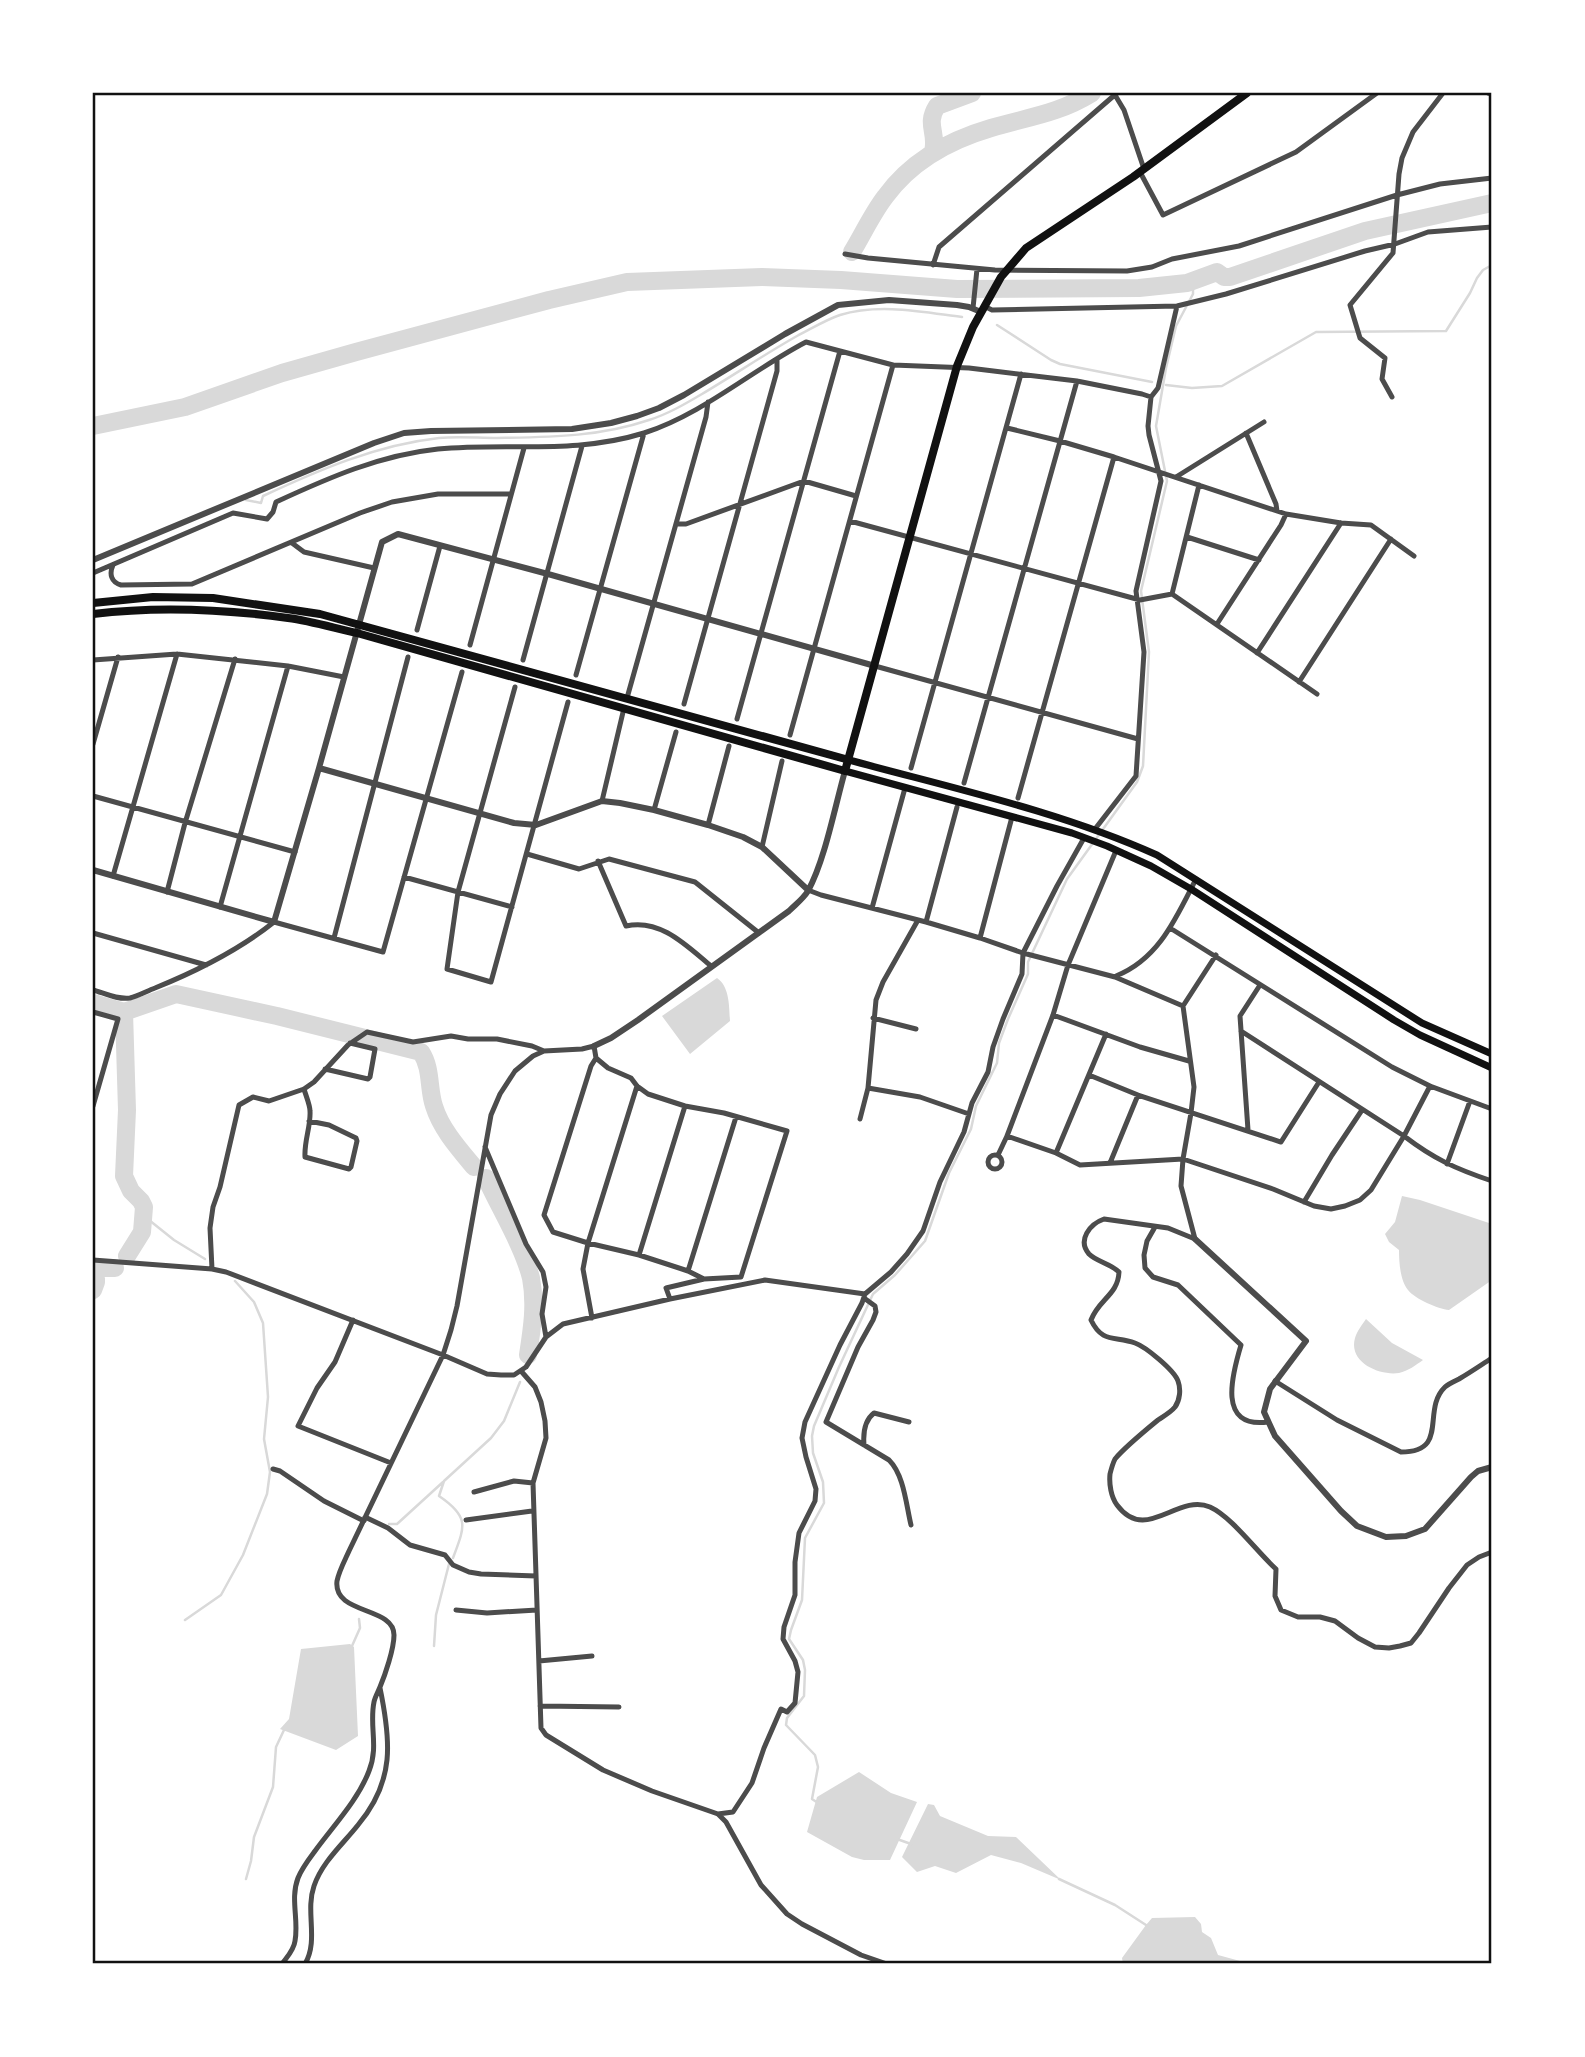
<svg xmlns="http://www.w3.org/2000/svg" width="1585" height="2057" font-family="'Archivo Narrow',sans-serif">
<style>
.water{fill:#d9d9d9}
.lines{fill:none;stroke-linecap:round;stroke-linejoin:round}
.stream{stroke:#d9d9d9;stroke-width:2.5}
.river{stroke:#d9d9d9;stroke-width:18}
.minor{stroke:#4c4c4c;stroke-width:5}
.tertiary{stroke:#4c4c4c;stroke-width:6}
.secondary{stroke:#111;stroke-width:7}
.primary{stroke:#111;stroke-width:8}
.neatline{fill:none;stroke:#111;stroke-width:2.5}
</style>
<rect width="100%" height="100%" fill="#fff"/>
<path class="water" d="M717 978C730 987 729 1007 730 1021L690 1054 662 1016Z
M1402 1196 1420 1200 1492 1224V1280L1449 1310C1438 1309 1415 1299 1408 1290 1400 1280 1399 1262 1399 1250L1389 1242 1385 1234 1395 1222Z
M1366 1319 1392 1343 1423 1360C1416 1365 1408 1371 1399 1373 1380 1376 1348 1363 1355 1338 1357 1331 1362 1325 1366 1319Z
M350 1644 354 1647 358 1736 336 1750 280 1729 289 1719 301 1649Z
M859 1772 891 1793 917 1802 890 1860H864L852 1857 807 1832 817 1797Z
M928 1804 934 1805 940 1816 988 1836 1016 1837 1061 1880 1021 1863 991 1855 956 1873 935 1866 917 1872 902 1857Z
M1195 1917 1201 1924 1202 1932 1211 1938 1218 1955 1251 1964H1123L1122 1958 1146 1925 1152 1918Z"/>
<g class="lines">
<path class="stream" d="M997 325 1051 360 1060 364 1152 382
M1166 385 1192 388 1222 386 1316 332 1446 331 1470 293 1477 278 1483 270 1492 265
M246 500 261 503 263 496C319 470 376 445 439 438 458 436 478 438 497 438 549 437 599 437 649 420 668 414 685 404 702 394 734 375 765 354 797 336 811 329 825 320 840 315 879 303 923 312 962 317
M144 1216 174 1240 205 1259
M389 1524H397L443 1482
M453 1558C465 1526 470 1517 439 1496L444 1481 491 1438 504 1421 520 1382
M185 1620 221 1595 243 1555 267 1494 270 1472 264 1439 268 1397 263 1323 254 1302 235 1281
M352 1646 360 1628 359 1619
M434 1646 436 1615 449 1564
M818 1803 812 1799 818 1767 815 1755 786 1725 787 1718 804 1696 805 1670 803 1660 789 1639 791 1630 802 1600 805 1538 824 1503 823 1482 813 1453 812 1436 814 1426 839 1367 873 1294 895 1275 925 1241 949 1173 971 1129 976 1106 997 1063 999 1043 1008 1019 1028 974V962L1067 879 1137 782 1143 766 1149 652 1141 591 1167 481 1156 426 1166 368 1176 326 1193 294V288L1187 283
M897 1839 911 1844
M246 1879 251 1861 254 1837 273 1787 276 1747 284 1730
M1059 1879 1115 1905 1146 1925"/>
<path class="river" d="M933 152C938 132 925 125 937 106L972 93
M852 252C863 234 872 214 885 197 911 161 950 140 991 128 1028 117 1058 114 1092 93
M93 426 185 407 282 373 356 352 549 300 627 282 762 277 841 280 957 289 1139 288 1187 283 1217 272 1224 277H1230L1365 231 1492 203
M93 1003 124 1012 176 994 277 1016 421 1052C432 1069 428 1088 434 1106 441 1129 459 1149 474 1167
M124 1012 127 1110 124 1176 131 1191 141 1201 144 1207 142 1232 127 1256
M486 1178C500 1209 523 1246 531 1278 536 1304 532 1329 528 1355
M93 1290 96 1282V1274L101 1268H115"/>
<path class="minor" d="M1488 93 1492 94
M1115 95 1124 110 1144 169
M1140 172 1163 215 1296 152 1377 93
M845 254 868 258 995 270 1127 271 1152 267 1172 259 1239 246 1397 195 1440 184 1492 178
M933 265 939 247 1117 93
M984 306 992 310 1177 306 1226 294 1365 251 1395 244 1428 232 1492 227
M973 308 977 269
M1151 397 1158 388 1177 306
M1392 397 1382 379 1385 358 1360 338 1350 305 1393 253 1399 174 1402 158 1413 132 1443 93
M1007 428 1060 441 1114 457 1286 514 1341 523 1371 525 1414 556
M1246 433 1276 504 1277 511
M1176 477 1264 422
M850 521 1140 600 1172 594 1317 694
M676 524H686L804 481 856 496
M1187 537 1259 560
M292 543 304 552 374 568
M113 565C109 574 111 582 121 585L192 584 360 513 392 502 438 494H511
M93 573 233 513 267 519 273 512 276 502C328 478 380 455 438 449 509 442 573 455 644 433 703 414 752 370 806 342L893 365 969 368 1077 381 1142 394 1151 397 1148 426 1149 435 1161 481 1136 591 1144 652 1136 776 1095 829
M1172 594 1199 485
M1217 624 1281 525 1286 514
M417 630 440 546
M470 645 524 448
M1257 653 1341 523
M93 660 177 654 288 666 344 677
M523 660 582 446
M875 666 1138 739
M576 675 644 433
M1299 682 1391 539
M515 687 458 892 447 969 491 982 568 702
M627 698 706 417 708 402
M684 704 777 371V360
M737 719 840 351
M790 735 893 365
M93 744 118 657
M911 768 1021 374
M964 783 1077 381
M93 796 295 852
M1018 798 1114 457
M602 801 624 708
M654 810 676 732
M708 825 729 746
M762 847 782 761
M1115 853 1068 965 1053 1015 1007 1136 1056 1153 1080 1165 1183 1159 1273 1189 1314 1206 1331 1209 1345 1206 1360 1200 1371 1190 1404 1136 1430 1086
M527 854 579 869 609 859 695 882 759 933
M598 861 626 926C660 918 687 946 711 966
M113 876 177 654
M404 877 512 907
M808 890 821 895 926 922 980 938 1023 953 1115 977 1183 1006
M167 892 185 823 235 659
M220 907 288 666
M872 908 905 788
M926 922 957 807
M1170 928 1392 1067 1430 1086 1492 1109
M93 933 206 965
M334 938 408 657
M980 938 1012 817
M1116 976C1159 959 1176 918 1196 879
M93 990C104 993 118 1000 130 998 138 996 147 991 155 988 197 971 239 950 274 922L383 952 462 672
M93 1012 118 1019 93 1106
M1053 1015 1140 1047 1189 1061
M873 1018 916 1029
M1241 1031 1404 1136C1434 1159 1456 1169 1492 1181
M325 1069 368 1079 370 1077 375 1049 350 1043
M1089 1075 1138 1095 1281 1142 1319 1082
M868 1088 920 1097 969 1114
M304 1089C306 1096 310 1105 310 1111 311 1126 304 1141 305 1157L349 1169 351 1167 357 1141 356 1138 329 1125 309 1121
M860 1119 868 1088 876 1000 883 982 918 920
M1248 1130 1240 1016 1260 985
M485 1147 526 1244 543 1272 546 1287 542 1314 546 1337
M1056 1153 1106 1034
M998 1155 1007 1136
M988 1162a7 7 0 1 1 14 0a7 7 0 1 1-14 0Z
M1110 1163 1138 1095
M1447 1164 1470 1101
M1304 1202 1332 1155 1362 1110
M1155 1227 1147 1241 1144 1255 1145 1268 1153 1277 1178 1285 1241 1345C1232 1375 1217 1429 1268 1422
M1195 1239 1168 1228 1104 1219C1090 1224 1077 1240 1089 1254 1097 1262 1110 1263 1119 1272 1118 1295 1099 1299 1091 1320 1102 1343 1114 1336 1135 1343 1146 1347 1174 1370 1178 1381 1181 1389 1180 1400 1175 1407 1171 1412 1164 1416 1158 1420 1147 1429 1124 1448 1115 1459 1113 1463 1111 1470 1110 1474 1109 1484 1111 1497 1117 1505 1146 1544 1177 1493 1210 1507 1232 1517 1257 1552 1276 1569L1275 1596 1281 1610 1298 1617H1320L1335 1621 1358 1638 1375 1647 1389 1648 1400 1646 1411 1643 1419 1633 1449 1588 1467 1565 1479 1557 1492 1552
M1195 1239 1181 1186 1183 1159 1191 1113 1194 1087 1183 1006 1216 955
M639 1255 685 1106
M93 1260 212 1269 226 1272 443 1355 487 1374 501 1375H514L526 1367 546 1337 563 1324 670 1299 765 1280 865 1294
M212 1269 210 1228 213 1207 220 1187 239 1105 253 1097 269 1101 304 1089 314 1082 348 1045 367 1032 413 1042 451 1036 468 1039H497L532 1046 544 1051
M688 1271 736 1117
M864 1298 875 1306 876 1312 873 1320 858 1347 826 1422 889 1460C904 1475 906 1504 911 1525
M670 1299 666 1288 704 1279
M592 1318 583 1269 588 1243 637 1086
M353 1320 335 1362 317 1388 298 1426 391 1463
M521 1371 535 1387 541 1402 545 1421 546 1438 533 1483 541 1728 546 1735 603 1770 652 1791 718 1814 726 1822 761 1885 787 1914 802 1924 861 1955 887 1964
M1275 1381 1337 1420 1401 1452C1450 1452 1421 1410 1445 1387 1448 1384 1455 1381 1459 1379 1471 1372 1481 1365 1492 1358
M864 1445C863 1433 865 1420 874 1413L909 1422
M273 1469 280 1471 324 1501 364 1521
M474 1492 514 1481 533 1483
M365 1517 388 1528 410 1545 445 1555 453 1565 469 1572 481 1574 536 1576
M466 1520 532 1511
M456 1610 487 1613 537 1610
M539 1661 592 1656
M540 1706 619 1707
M718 1814 733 1812 752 1783 764 1748 781 1709 787 1712 795 1703 798 1672 795 1661 783 1639 784 1627 795 1595V1562L799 1533 815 1501 816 1489 806 1457 802 1438 805 1422 840 1345 862 1303 865 1294 891 1272 907 1254 923 1231 940 1182 964 1132 972 1103 988 1072 993 1047 1003 1019 1022 974 1023 953 1057 886 1084 838
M282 1964C287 1957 294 1950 295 1941 299 1920 290 1899 298 1878 302 1868 309 1859 315 1851 334 1825 358 1800 369 1771 379 1746 369 1726 374 1702 375 1697 378 1692 380 1687 385 1675 394 1649 394 1635 394 1606 333 1615 337 1581 339 1571 345 1560 349 1551L443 1355 451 1330 457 1306 491 1115 500 1094 515 1071 533 1056 544 1051 582 1049 594 1046 596 1058 591 1066 544 1215 553 1232 588 1243 639 1255 688 1271 704 1279 741 1277 787 1131 724 1113 685 1106 648 1094 637 1086 631 1078 608 1068 596 1058
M305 1964C319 1940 305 1912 314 1886 322 1862 343 1844 358 1825 395 1781 391 1741 380 1688"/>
<path class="tertiary" d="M93 560 374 443 404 433 431 431 572 429 611 423 637 416 659 408 684 395 785 334 838 305 889 300 957 305 969 307 981 312
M319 768 514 823 536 825 602 801 620 803 654 810 708 825 743 837 762 847 808 890
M93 870 274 922 319 768 382 542 398 534 548 574 875 666
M594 1046 611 1038 638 1020 789 911C796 904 803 899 808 891 825 860 835 806 845 771
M1195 1239 1306 1341 1270 1389 1264 1412 1275 1436 1341 1511 1357 1526 1386 1537 1406 1536 1425 1529 1471 1477 1478 1471 1492 1467"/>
<path class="secondary" d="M849 760C952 788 1059 811 1157 855L1422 1023 1492 1054
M845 771 1072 833 1107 846 1151 866 1191 889 1394 1020 1420 1035 1492 1068"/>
<path class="primary" d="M93 603 153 597 213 598 320 614 849 760
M93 614C158 606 223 609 288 618 311 621 334 628 357 633L845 771 957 366 973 327 1001 277 1026 248 1133 177 1247 93"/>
</g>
<rect width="1585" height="2057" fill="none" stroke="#ffffff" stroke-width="189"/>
<rect x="94" y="94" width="1396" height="1868" class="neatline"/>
</svg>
